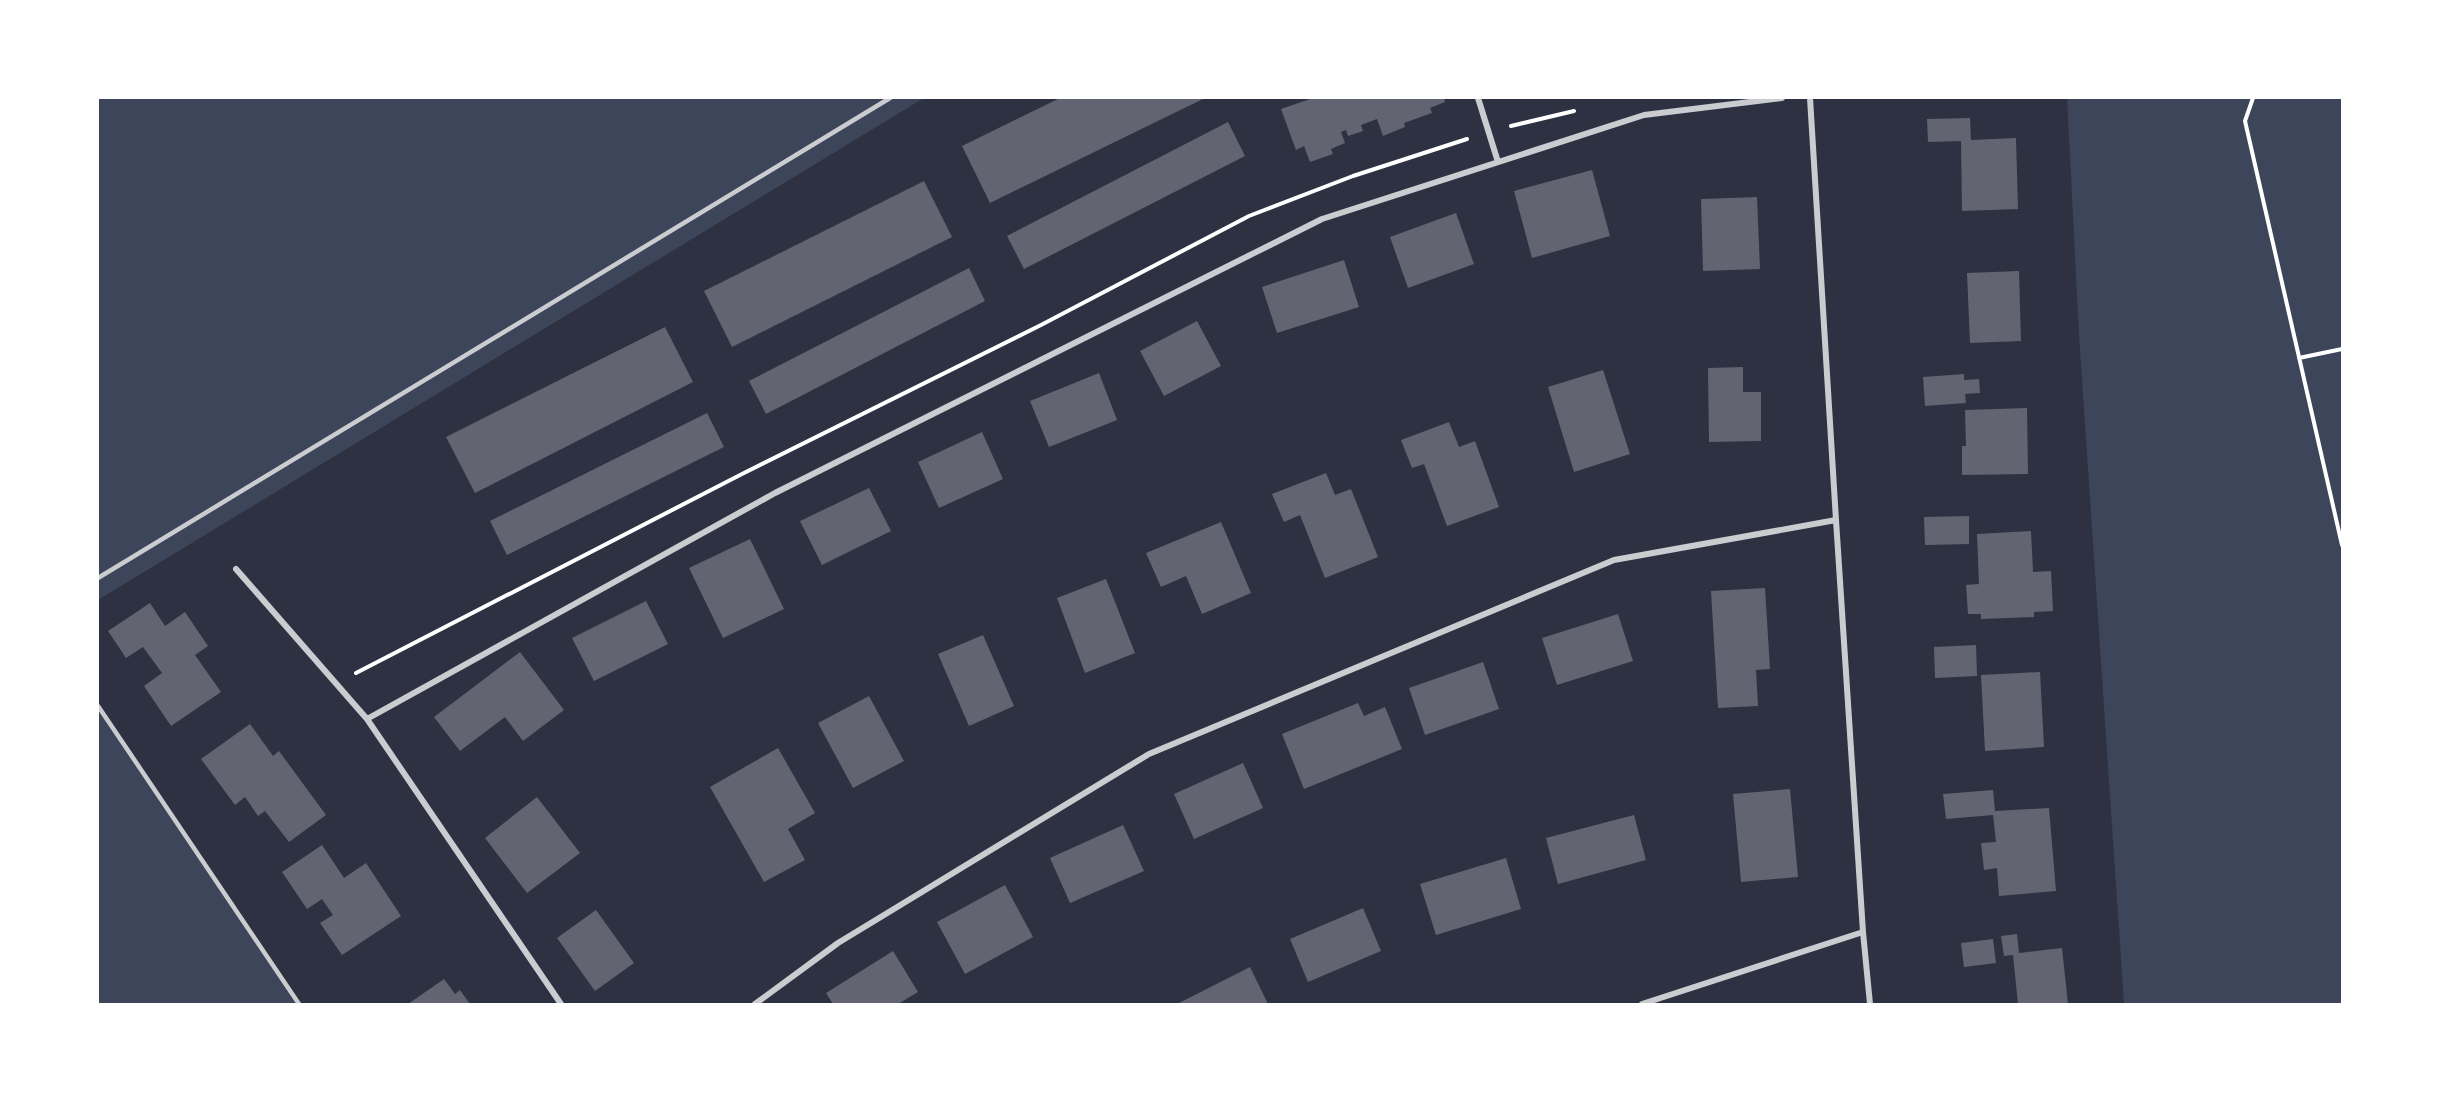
<svg xmlns="http://www.w3.org/2000/svg" width="2440" height="1102" font-family="'Source Sans 3',sans-serif">
<style>
.green{fill:#3c4559}
.building{fill:#626471}
.lines{fill:none;stroke-linecap:round;stroke-linejoin:round}
.path{stroke:#fff;stroke-width:4}
.service{stroke:#caccd0;stroke-width:4.5}
.minor{stroke:#caccd0;stroke-width:6}
</style>
<rect width="100%" height="100%" fill="#2d3142"/>
<path class="green" d="M98 98H924L98 600Z
M2067 98H2342V1004H2124L2079 335Z
M98 705 296 1004H98Z"/>
<path class="building" d="M1060 98H1205L990 203 962 146Z
M1313 98H1444L1445 102 1430 108 1432 113 1404 123 1405 127 1383 136 1377 119 1361 125 1363 131 1348 136 1346 130 1341 132 1345 143 1331 149 1333 154 1310 162 1304 146 1296 150 1281 109Z
M1970 118 1971 140 2016 138 2018 209 1962 211 1961 141 1928 142 1927 119Z
M1228 122 1245 156 1024 269 1007 236Z
M1592 170 1610 236 1532 258 1514 191Z
M924 181 952 237 732 347 704 291Z
M1757 197 1760 269 1703 271 1701 199Z
M1456 213 1474 264 1408 288 1390 237Z
M1344 260 1359 307 1277 333 1262 287Z
M969 268 985 301 766 414 749 381Z
M2019 271 2021 341 1970 343 1967 273Z
M1197 321 1221 366 1164 396 1140 351Z
M665 327 693 382 475 493 446 437Z
M1743 367V392H1761V441L1709 442 1708 368Z
M1603 370 1630 454 1574 472 1548 387Z
M1099 373 1117 420 1049 447 1030 401Z
M1964 374V380L1979 379 1980 393 1965 394 1966 403 1925 406 1923 377Z
M2027 408 2028 474 1962 475V446H1966L1965 410Z
M707 413 724 447 507 555 490 521Z
M1449 422 1459 447 1475 441 1499 507 1447 526 1424 464 1412 468 1401 440Z
M982 432 1003 479 939 508 918 462Z
M1326 473 1335 495 1351 489 1378 557 1325 578 1300 515 1284 522 1272 494Z
M869 488 891 531 822 565 800 521Z
M1969 516V544L1925 545 1924 517Z
M1221 522 1251 593 1202 614 1186 576 1161 587 1146 553Z
M2031 531 2033 572 2051 571 2053 611 2034 612V617L1981 619V614H1968L1966 585 1979 584 1977 534Z
M750 539 784 609 723 638 689 568Z
M1106 579 1135 653 1085 673 1057 598Z
M1765 588 1770 669 1756 670 1758 706 1718 708 1711 591Z
M646 601 668 644 594 681 572 638Z
M150 603 165 626 185 612 208 646 195 655 221 692 171 726 144 686 162 673 143 647 126 658 108 631Z
M1618 614 1633 661 1557 685 1542 638Z
M983 635 1014 706 969 726 938 654Z
M1976 645 1977 676 1935 678 1934 647Z
M520 652 564 710 523 741 505 717 460 751 434 717Z
M1483 662 1499 709 1425 735 1409 688Z
M2040 672 2044 747 1985 751 1981 675Z
M869 696 904 761 853 788 818 723Z
M1358 703 1364 716 1385 707 1402 749 1304 789 1282 734Z
M250 724 273 756 279 751 326 815 289 842 265 811 258 816 245 797 235 805 201 759Z
M778 748 815 813 788 829 805 860 764 882 710 787Z
M1243 763 1263 808 1194 839 1174 794Z
M1790 789 1798 877 1741 882 1733 794Z
M1993 790 1995 811 2049 808 2056 891 1999 896 1997 868 1984 870 1981 843 1996 842 1993 815 1946 819 1943 794Z
M537 797 580 853 527 893 485 838Z
M1634 815 1646 860 1558 884 1546 838Z
M1123 825 1144 871 1070 903 1050 858Z
M322 845 344 878 366 863 401 916 342 955 320 923 333 915 322 899 307 909 282 872Z
M1506 858 1521 909 1436 935 1420 884Z
M1005 885 1033 937 965 974 937 922Z
M1363 908 1381 951 1308 982 1290 939Z
M596 910 634 963 595 991 557 938Z
M2017 934 2019 953 2062 948 2068 1004H2018L2013 955 2004 956 2001 936Z
M1993 939 1996 963 1964 967 1961 943Z
M893 951 918 992 898 1004H833L826 993Z
M1250 967 1268 1004H1177Z
M444 979 455 994 460 990 470 1004H408Z"/>
<g class="lines">
<path class="path" d="M2253 98 2245 121 2342 545
M1511 126 1574 111
M2299 358 2342 349
M356 673 742 474 1041 325 1249 216 1353 176 1467 139"/>
<path class="service" d="M98 578 890 98
M98 706 299 1004"/>
<path class="minor" d="M1478 98 1498 162
M1810 98 1836 520 1863 932 1870 1004
M236 569 367 719 561 1004
M367 719 775 493 1322 219 1644 115 1782 98
M755 1004 838 943 1149 754 1614 560 1836 520
M1642 1004 1863 932"/>
</g>
<rect width="2440" height="1102" fill="none" stroke="#ffffff" stroke-width="198"/>
</svg>
